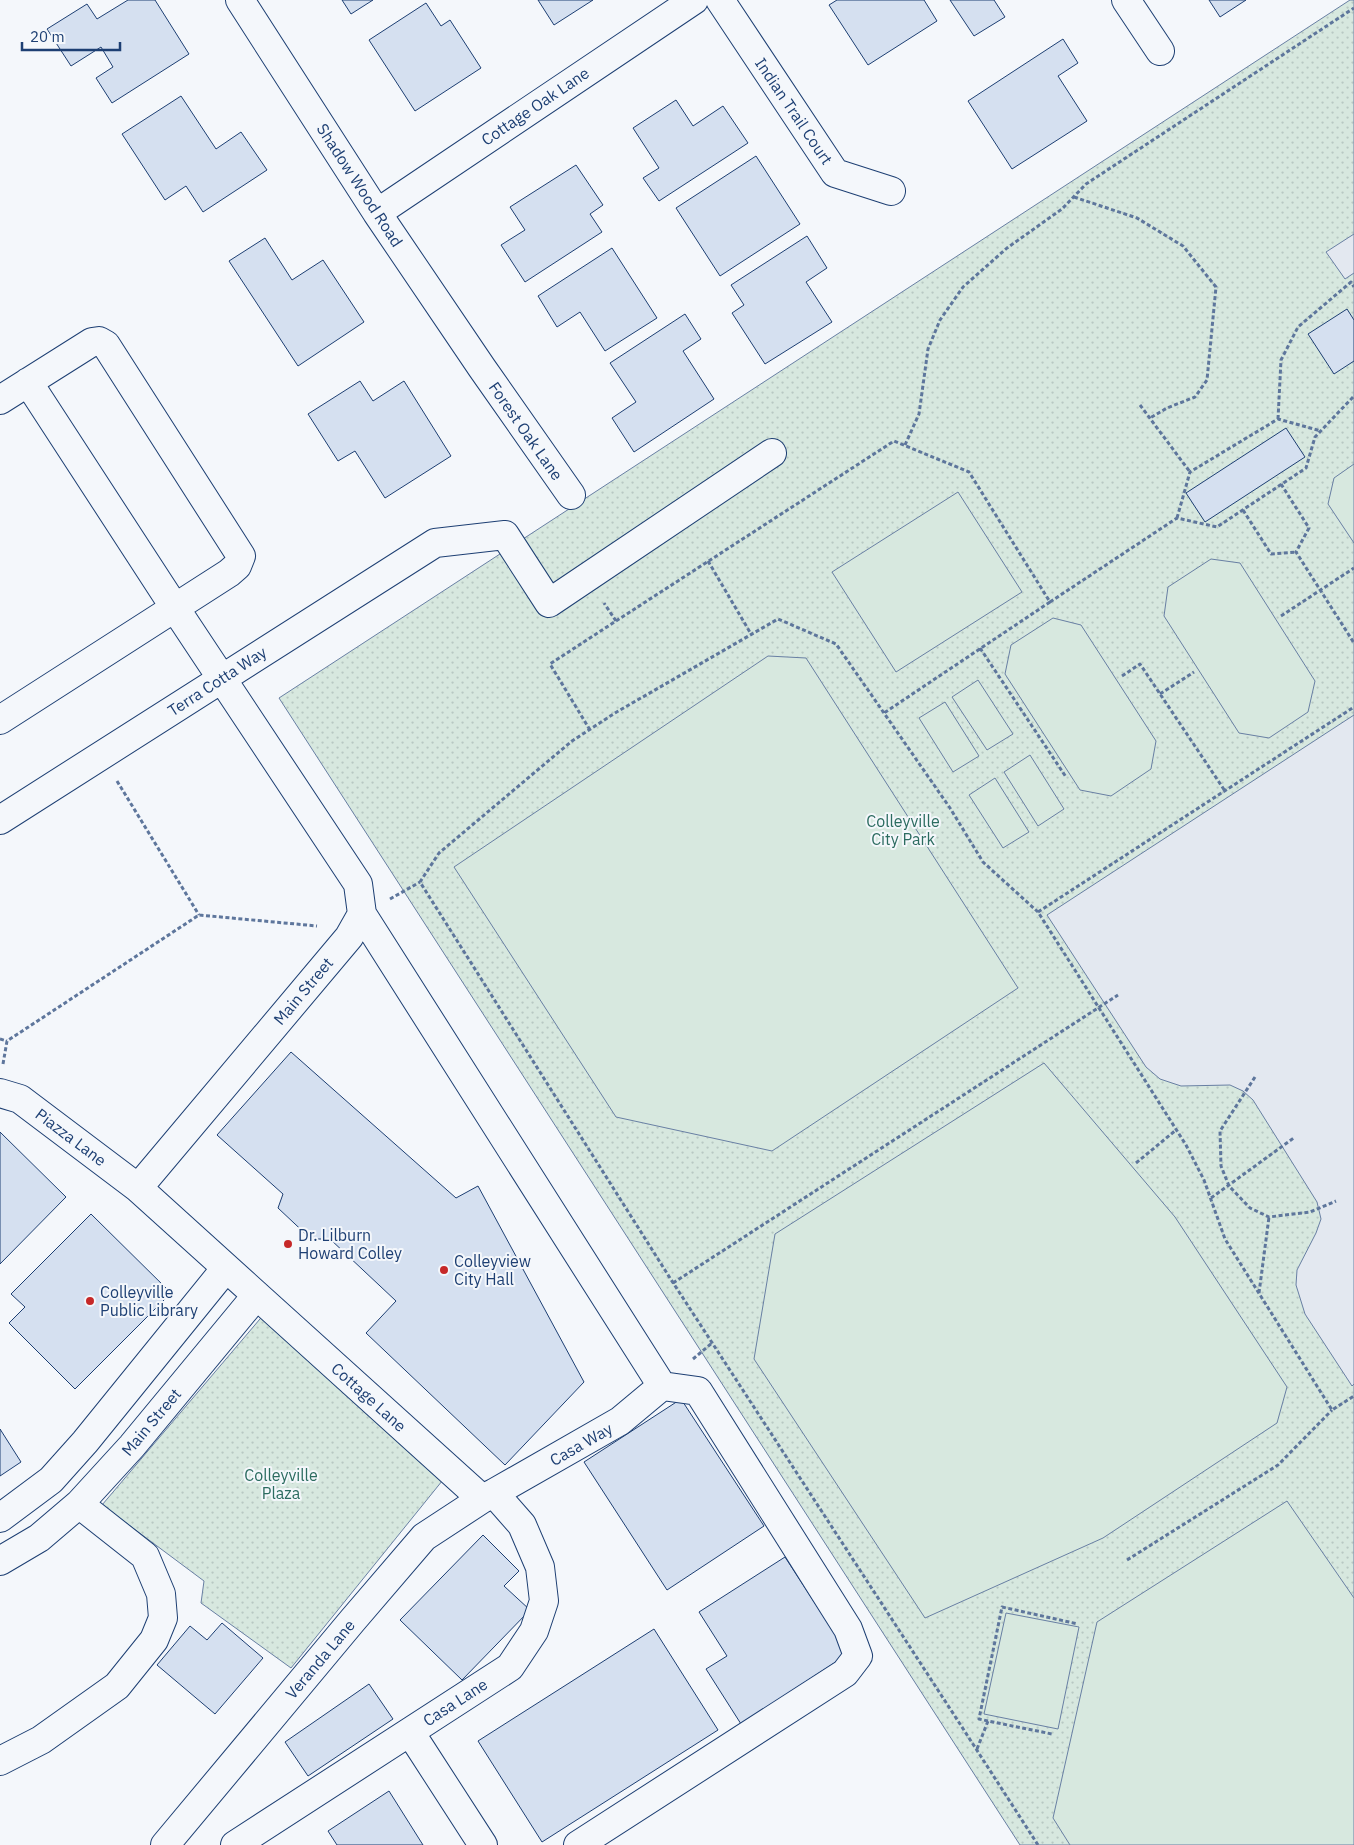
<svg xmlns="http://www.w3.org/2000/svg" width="1354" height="1845" font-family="'IBM Plex Sans',sans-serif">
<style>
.park{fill:url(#park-dots);stroke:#687fa3}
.pitch{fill:#d7e8df;stroke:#687fa3}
.parking{fill:#e3e8f0;stroke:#687fa3}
.building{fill:#d5e0f0;stroke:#1d3f73}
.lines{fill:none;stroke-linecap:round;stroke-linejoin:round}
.minor-casing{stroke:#1d3f73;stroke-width:30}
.path{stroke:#5e769c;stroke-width:3;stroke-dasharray:4 2.5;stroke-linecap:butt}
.minor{stroke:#f4f7fb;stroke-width:28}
.poi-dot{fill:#c62828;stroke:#f4f7fb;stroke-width:2}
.labels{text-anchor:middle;stroke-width:4;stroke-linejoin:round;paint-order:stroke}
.street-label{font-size:16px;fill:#1d3f73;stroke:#f4f7fb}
.park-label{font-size:16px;fill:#2c6c60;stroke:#f4f7fb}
.poi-label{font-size:16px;fill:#1d3f73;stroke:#f4f7fb;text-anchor:start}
</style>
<defs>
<pattern id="park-dots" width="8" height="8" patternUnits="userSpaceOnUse" patternTransform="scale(1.25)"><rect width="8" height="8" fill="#d7e8df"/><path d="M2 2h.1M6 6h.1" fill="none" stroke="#b8c8c3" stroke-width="1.8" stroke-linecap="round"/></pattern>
</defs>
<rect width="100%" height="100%" fill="#f4f7fb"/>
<path class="park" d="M1350 0H1354V1845H1020L279 698Z
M271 1306 455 1465 291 1668 201 1603 204 1581 102 1505Z"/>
<path class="pitch" d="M1354 464V543L1328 504 1334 478Z
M958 492 1022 592 896 672 832 572Z
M1211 559 1240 563 1315 681 1308 712 1269 738 1239 733 1164 616 1168 587Z
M1053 618 1081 625 1156 741 1151 769 1111 796 1080 790 1005 674 1011 645Z
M768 656 806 658 1018 988 772 1151 616 1117 454 867Z
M978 680 1013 734 987 750 952 697Z
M945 702 979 756 953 772 919 718Z
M1030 755 1064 809 1038 826 1004 772Z
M995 778 1029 832 1003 848 969 795Z
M1044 1063 1175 1217 1287 1387 1277 1423 1103 1538 925 1618 754 1359 775 1234Z
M1287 1501 1354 1598V1845H1070L1053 1818 1097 1622Z
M1006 1613 1079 1627 1058 1729 984 1714Z"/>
<path class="parking" d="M1354 234V273L1345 279 1326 252Z
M1354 715V1384L1352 1386 1305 1314 1296 1285 1297 1270 1316 1233 1321 1219 1317 1202 1253 1100 1243 1091 1230 1085 1181 1086 1160 1079 1146 1067 1047 915Z"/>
<path class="building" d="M128 0H155L189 54 112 103 96 78 113 67 101 47 71 66 47 29 87 4 97 19Z
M342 0H373L351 14Z
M538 0H593L554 25Z
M837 0H924L937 21 868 65 829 5Z
M950 0H994L1005 17 974 36Z
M1209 0H1246L1220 17Z
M426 3 441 26 450 20 481 68 415 111 369 40Z
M1063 39 1078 63 1058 76 1087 121 1012 169 968 101Z
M181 96 216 149 241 132 267 170 203 212 186 186 165 200 122 134Z
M676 100 693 126 723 106 748 143 659 201 643 178 659 168 633 128Z
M756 156 800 224 720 276 676 208Z
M576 165 603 205 590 214 602 232 525 282 501 245 525 230 510 207Z
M807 236 827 268 806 282 832 322 765 364 732 313 744 305 731 285Z
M265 238 292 280 323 260 364 322 298 366 229 261Z
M612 248 657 318 605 351 580 312 557 327 538 296Z
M1347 309 1354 320V361L1334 374 1308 334Z
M685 314 701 339 683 351 714 399 634 452 612 418 636 402 610 363Z
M360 381 373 401 404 381 451 456 385 498 355 451 338 461 308 414Z
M1286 428 1305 457 1205 522 1186 493Z
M291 1052 456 1198 478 1186 584 1382 505 1465 366 1333 396 1301 330 1239H311L278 1208 283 1194 217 1135Z
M0 1132 66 1197 0 1264Z
M91 1214 171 1293 75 1389 9 1323 25 1307 11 1294Z
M681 1399 764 1526 667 1590 584 1462Z
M0 1429 21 1462 0 1476Z
M483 1535 519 1571 504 1586 530 1610 462 1680 400 1620Z
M785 1557 848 1654 741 1724 706 1669 727 1656 699 1612Z
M222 1623 263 1658 215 1714 157 1665 190 1626 207 1640Z
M654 1629 718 1730 542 1842 478 1741Z
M369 1684 393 1719 308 1776 285 1742Z
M389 1791 423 1845H337L328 1831Z"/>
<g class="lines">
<g class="minor-casing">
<path id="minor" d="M240 0 377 213 482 368 571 495
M720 0 835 173 891 191
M1126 0 1160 51
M377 213 694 0
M28 382 175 608 358 884 362 914 349 937 138 1188
M0 400 92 342 99 341 106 345 241 556 237 566 229 573 0 720
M0 820 435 543 505 535 549 603 772 453
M362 914 662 1386 698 1391 848 1629 858 1656 845 1673 578 1845
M0 1093 20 1099 138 1188 482 1499
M0 1518 51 1480 85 1442 226 1268
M0 1561 39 1538 79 1504 132 1446 256 1296
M410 1732 483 1845
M0 1761 41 1740 117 1686 154 1640 163 1618 161 1594 145 1556 79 1504
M165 1845 352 1621 424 1537 482 1499 494 1493 620 1421 662 1386
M235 1845 510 1667 534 1631 544 1601 540 1567 522 1525 494 1493"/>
</g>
<path class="path" d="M1074 197 1137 218 1183 246 1216 287 1207 380 1195 397 1167 408 1150 418
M1140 405 1190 472
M1278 419 1281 360 1298 327 1351 282 1354 287
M905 445 919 414 928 349 940 320 963 287 1007 248 1062 209 1086 184 1354 8
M1281 484 1309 528 1296 552 1354 643
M1243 510 1271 554 1296 552
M1177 518 1190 472 1278 419 1321 431
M708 561 751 634
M1050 602 1177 518 1217 527 1306 468 1315 437 1354 396
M1281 616 1354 568
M616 621 894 441 969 472 1050 602 884 713
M980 648 1066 777
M1122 676 1140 664 1225 791
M1160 694 1194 672
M590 730 550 664 616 621 604 603
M117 781 199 915
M390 899 420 882
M1038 912 1354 707
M0 1039 7 1041
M3 1064 7 1041 199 915 317 926
M1255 1077 1220 1131 1221 1166 1229 1186 1250 1208 1269 1217 1310 1212 1336 1201
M1136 1163 1176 1130
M1211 1198 1295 1137
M673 1283 1118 995
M1259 1293 1269 1217
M693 1359 712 1343
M1127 1560 1278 1465 1332 1410
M988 1721 979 1719 1002 1607 1078 1624
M977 1749 988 1721 1052 1734
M1038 1845 960 1724 670 1278 420 882 439 853 572 741 615 713 778 619 836 644 950 808 983 862 1038 912 1186 1145 1204 1180 1225 1239 1332 1410 1354 1396"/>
<use href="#minor" class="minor"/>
</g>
<g class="poi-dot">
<circle cx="288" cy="1244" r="5"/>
<circle cx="444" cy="1270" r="5"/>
<circle cx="90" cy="1301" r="5"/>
</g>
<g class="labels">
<g class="street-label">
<text transform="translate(535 106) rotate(-34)" y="6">Cottage Oak Lane</text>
<text transform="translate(794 111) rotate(56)" y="6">Indian Trail Court</text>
<text transform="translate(360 185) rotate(57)" y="6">Shadow Wood Road</text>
<text transform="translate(526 431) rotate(55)" y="6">Forest Oak Lane</text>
<text transform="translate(217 681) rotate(-33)" y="6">Terra Cotta Way</text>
<text transform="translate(303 991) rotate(-50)" y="6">Main Street</text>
<text transform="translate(71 1137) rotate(37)" y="6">Piazza Lane</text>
<text transform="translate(369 1397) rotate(42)" y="6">Cottage Lane</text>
<text transform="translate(151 1422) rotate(-50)" y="6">Main Street</text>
<text transform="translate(581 1444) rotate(-30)" y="6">Casa Way</text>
<text transform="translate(320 1659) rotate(-50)" y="6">Veranda Lane</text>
<text transform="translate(455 1702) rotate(-33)" y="6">Casa Lane</text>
</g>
<g class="park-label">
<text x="903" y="827">Colleyville<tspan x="903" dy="18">City Park</tspan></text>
<text x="281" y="1481">Colleyville<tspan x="281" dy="18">Plaza</tspan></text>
</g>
<g class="poi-label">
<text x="298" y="1241">Dr. Lilburn<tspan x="298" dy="18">Howard Colley</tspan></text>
<text x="454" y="1267">Colleyview<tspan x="454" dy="18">City Hall</tspan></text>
<text x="100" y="1298">Colleyville<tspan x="100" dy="18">Public Library</tspan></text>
</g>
</g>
<path d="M22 42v8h98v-8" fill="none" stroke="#1d3f73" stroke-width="2.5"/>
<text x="30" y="42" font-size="15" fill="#1d3f73" stroke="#f4f7fb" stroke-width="4" paint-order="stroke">20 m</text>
</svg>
